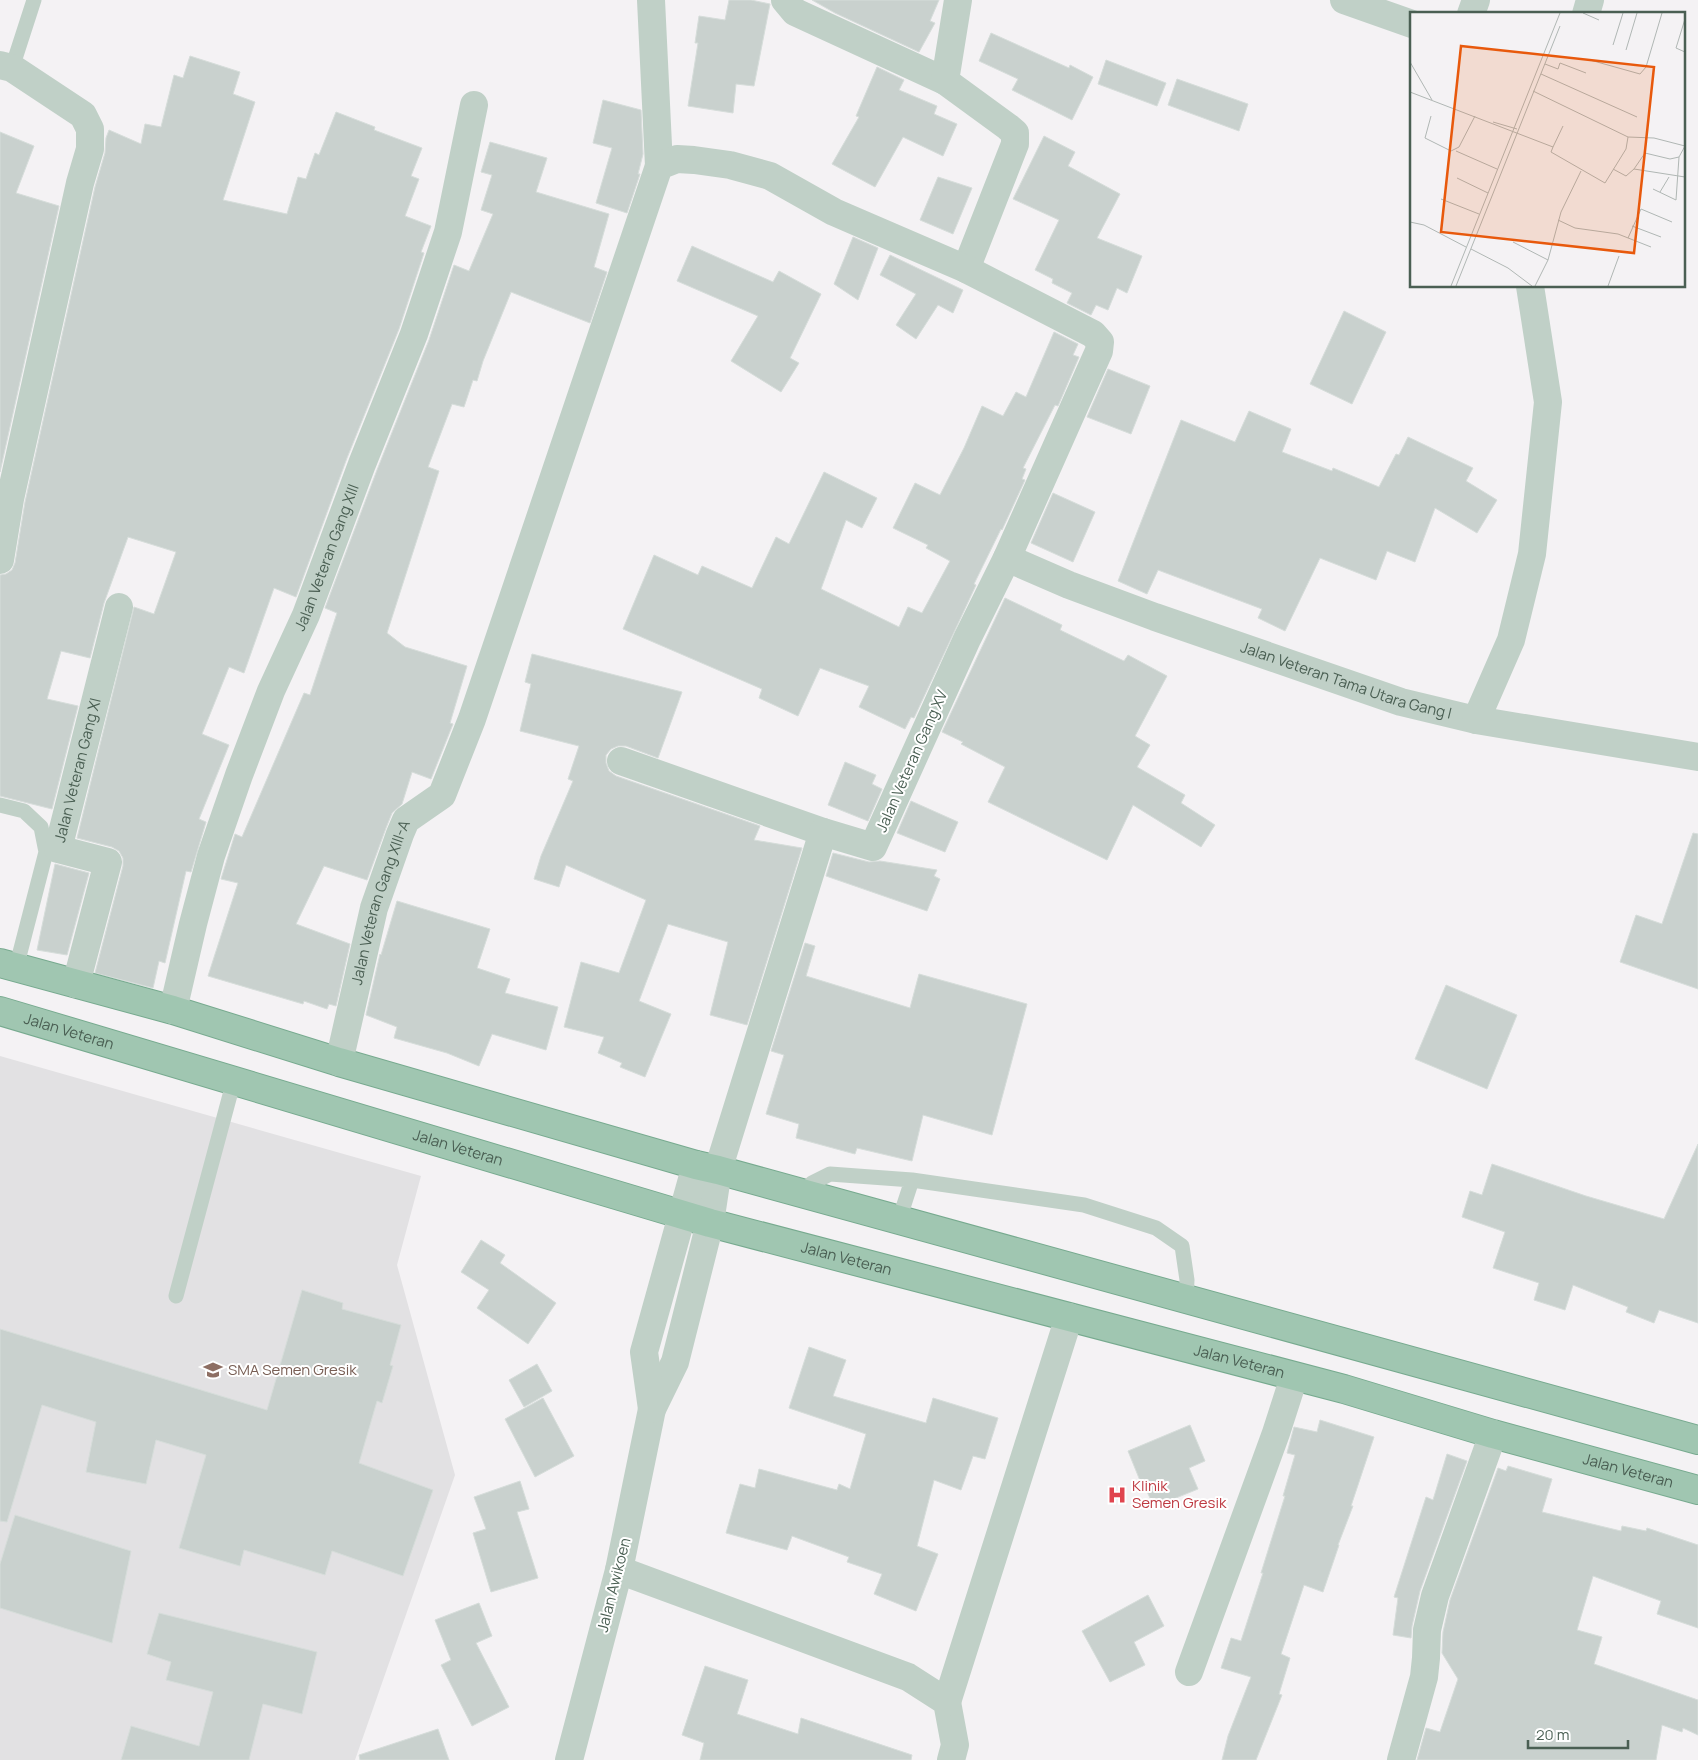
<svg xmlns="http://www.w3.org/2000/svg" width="1698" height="1760" font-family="Manrope,sans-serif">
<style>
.education{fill:#e2e1e3}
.building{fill:#c9d1ce;stroke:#d6ddda}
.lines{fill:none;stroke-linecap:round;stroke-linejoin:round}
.trunk-casing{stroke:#77aa8f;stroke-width:30}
.service{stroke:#c0d0c7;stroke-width:15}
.minor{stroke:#c0d0c7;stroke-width:28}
.trunk{stroke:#a0c6b1;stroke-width:28}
.labels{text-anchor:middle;stroke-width:4;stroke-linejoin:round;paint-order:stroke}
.street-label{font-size:15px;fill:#4a5f53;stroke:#fff}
.education-label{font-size:15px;fill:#785e54;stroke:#fff;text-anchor:start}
.health-label{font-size:15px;fill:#be3a42;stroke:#fff;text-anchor:start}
.inset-road{fill:none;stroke:#b0b7b4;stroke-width:1}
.view{fill:#e8590c;fill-opacity:0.15;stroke:#e8590c;stroke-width:2.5}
.inset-edge{fill:none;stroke:#4a5f53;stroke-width:2.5}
</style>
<rect width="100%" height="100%" fill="#f4f2f4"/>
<path class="education" d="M0 1056 421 1176 397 1265 455 1475 355 1760H0Z"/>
<path class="building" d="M729 0H751L770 4 754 86 736 84 733 113 688 106 698 43H695L699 16 725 20Z
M812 0H939L930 21 935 23 919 52 835 13Z
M991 33 1069 68 1070 65 1093 77 1072 120 1012 90 1018 79 979 61Z
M190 56 240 72 233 94 255 102 223 200 287 214 298 177 306 179 315 153 319 155 336 112 375 127 374 130 422 148 411 176 419 179 405 216 431 226 421 252 424 253 399 329 347 458 296 597 274 588 244 673 229 667 202 734 229 745 199 819 206 822 191 872 186 871 165 963 159 961 153 988 95 973 123 866V858L119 851 112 847 77 838 134 607 154 614 176 552 128 537 104 603 90 658 61 651 47 699 78 706 52 809 0 796V575L6 574 12 570 15 563 25 502 95 187 105 153 106 138 109 130 141 144 145 124 161 127 174 75 183 78Z
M1106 60 1166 83 1157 106 1098 84Z
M877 67 904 80 899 90 937 106 934 114 957 124 943 156 903 137 875 187 832 164 859 117 856 116Z
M1177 79 1248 104 1239 131 1168 105Z
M603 100 641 110 643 154 638 174H640L627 213 596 203 612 148 593 143Z
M0 132 34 146 16 193 59 206 0 472Z
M1044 136 1075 152 1068 166 1120 194 1097 238 1142 256 1127 293 1117 288 1108 310 1096 305 1091 315 1067 303 1072 293 1052 283 1053 279 1035 270 1059 220 1013 199Z
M490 142 547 158 536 192 609 214 594 267 607 272 590 323 511 292 483 361 477 381 473 380 464 407 452 404 428 467 439 471 387 633 405 647 467 666 450 723 453 724 431 779 412 772 402 804 392 813 386 828 367 880 324 866 296 924 350 944 336 1006 329 1004 327 1009 304 1001 303 1004 208 976 238 883 221 879 235 834 242 837 304 693 310 695 337 613 325 608 377 470 429 340 454 265 469 271 493 214 481 210 492 175 481 172Z
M938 177 972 188 953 234 920 220Z
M853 237 878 248 858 300 834 284Z
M692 246 773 282 779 271 821 294 790 358 799 363 781 392 731 361 758 316 677 281Z
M890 255 963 290 953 313 938 305 916 339 896 325 916 294 880 275Z
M1344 311 1386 332 1352 404 1310 384Z
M1054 332 1078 344 1073 355 1079 357 1058 406 1055 405 1023 468 1026 469 1022 479 1025 480 1002 530 1001 529 974 584 976 585 914 718 911 717 905 729 859 707 869 686 820 668 798 716 759 698 762 689 623 629 654 555 698 575 702 566 752 588 776 537 789 544 824 472 877 498 862 528 846 520 821 589 899 627 908 607 922 613 950 561 926 548 928 545 893 528 915 483 940 495 964 448 982 406 1003 416 1016 392 1026 397Z
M1108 369 1150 386 1131 434 1087 417Z
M1249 411 1291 429 1282 452 1332 471 1333 468 1379 487 1396 454 1399 455 1408 437 1473 468 1466 481 1497 500 1477 533 1435 508 1415 562 1387 551 1376 580 1320 558 1285 631 1258 618 1262 609 1158 570 1147 594 1118 581 1181 420 1235 442Z
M1053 493 1095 512 1073 562 1031 543Z
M1005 598 1062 625 1060 630 1124 661 1128 655 1167 676 1135 736 1150 745 1137 767 1185 795 1181 803 1215 825 1201 847 1133 805 1107 860 988 802 1005 767 961 744 963 742 942 732Z
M532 654 682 692 658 758 626 746H618L611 749 606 755V763L609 771 616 776 760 826 754 840 802 848 747 1025 710 1015 728 942 668 924 639 1001 671 1014 645 1077 620 1067 622 1063 598 1053 604 1037 564 1027 581 962 619 973 646 900 566 865 559 887 534 879 541 856 573 781 568 779 579 746 520 731 531 684 525 682Z
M845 762 876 775 872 784 882 789 868 821 828 805Z
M911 801 958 822 945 852 897 833Z
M1693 833 1698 834V989L1620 962 1636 915 1662 924Z
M833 853 869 862 880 861 937 870 934 876 940 879 927 911 826 876Z
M55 864 89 873 67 955 37 950Z
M397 901 490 929 477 968 510 979 505 993 558 1007 546 1050 492 1034 479 1066 447 1053 394 1038 397 1027 366 1015 380 954 381 955Z
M805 943 815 946 806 976 910 1008 919 974 1027 1004 992 1135 923 1115 912 1161 857 1148 855 1154 796 1138 799 1124 766 1114 784 1055 771 1051Z
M1446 985 1517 1015 1487 1089 1415 1059Z
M1698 1144V1323L1659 1310 1654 1323 1626 1312 1628 1307 1573 1285 1565 1310 1534 1300 1539 1283 1493 1268 1505 1232 1462 1217 1470 1191 1482 1195 1492 1164 1586 1196 1664 1219Z
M481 1240 505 1255 500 1263 556 1303 528 1344 477 1308 489 1290 461 1272Z
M302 1290 343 1303 342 1309 401 1325 390 1365 393 1366 382 1403 377 1401 359 1463 433 1490 403 1576 332 1551 325 1575 244 1550 240 1566 179 1548 206 1455 156 1440 146 1484 86 1472 96 1422 42 1405 7 1522 0 1521V1329L267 1410Z
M809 1347 846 1360 833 1396 926 1423 933 1398 998 1418 985 1459 973 1456 961 1490 934 1480 917 1546 938 1554 916 1611 874 1594 882 1574 847 1562 849 1557 792 1536 787 1550 726 1533 740 1484 755 1488 759 1469 837 1490 839 1484 850 1489 866 1434 789 1408Z
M537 1364 552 1391 524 1407 509 1380Z
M543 1398 574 1456 535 1477 505 1419Z
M1320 1420 1374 1437 1351 1506H1353L1338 1545H1339L1323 1592 1304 1585 1281 1654 1290 1658 1279 1694 1282 1695 1256 1760H1222L1228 1736 1251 1677 1221 1668 1231 1638 1241 1641 1263 1573H1261L1285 1496H1283L1295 1455 1287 1453 1294 1427 1317 1432Z
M1190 1425 1205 1461 1189 1468 1198 1489 1154 1507 1145 1487 1143 1488 1128 1451Z
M1447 1454 1467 1461 1420 1591 1412 1626 1411 1638 1393 1635 1398 1598 1394 1597 1426 1497 1433 1500Z
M1508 1466 1552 1479 1542 1512 1621 1531 1622 1526 1646 1531 1647 1528 1698 1545V1628L1657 1614 1661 1601 1593 1576 1577 1630 1602 1637 1594 1664 1698 1700V1735L1683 1728 1682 1732 1662 1725 1656 1760H1417L1426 1728 1440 1732 1458 1679 1442 1653 1443 1632 1450 1600 1498 1468 1506 1471Z
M520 1481 529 1509 517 1512 538 1578 491 1592 473 1533 486 1529 474 1497Z
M15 1515 131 1551 112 1643 0 1608V1564Z
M1148 1595 1164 1626 1134 1642 1145 1665 1110 1682 1082 1631Z
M479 1603 492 1636 476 1643 509 1707 472 1726 441 1665 451 1660 435 1620Z
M159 1613 317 1652 302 1714 263 1704 249 1760H121L131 1726 199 1746 213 1692 166 1680 171 1662 147 1654Z
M705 1666 748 1680 737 1714 798 1734 801 1718 912 1755 911 1760H700L704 1743 682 1735Z
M438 1729 449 1760H360L359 1755Z"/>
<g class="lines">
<g class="trunk-casing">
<g id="trunk">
<path d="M0 963 173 1010 339 1062 696 1165 718 1170 1698 1440"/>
<path id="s5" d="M0 1011 710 1223 1344 1389 1493 1434 1698 1490"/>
</g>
</g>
<path class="service" d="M12 68 34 0
M0 805 24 811 41 827 46 852 16 968
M804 1194 812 1183 830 1174 912 1180 1084 1205 1156 1228 1182 1246 1187 1280 1186 1299
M899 1220 912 1180
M176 1296 234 1080"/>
<g class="minor">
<path d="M651 0 659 166"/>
<path d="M785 0 795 12 945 81"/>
<path d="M958 0 945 81 1008 127 1015 133V144L966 269"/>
<path d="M1344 0 1412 24"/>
<path d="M1471 14 1476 0"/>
<path d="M1586 14 1590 0"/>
<path d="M0 65 12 68 83 115 90 129V149L80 183 10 499 0 560"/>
<path id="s1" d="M1007 558 1069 585 1155 617 1401 702 1476 720 1698 757"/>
<path d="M1476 720 1511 640 1532 554 1548 402 1530 286"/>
<path d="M621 761 823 832"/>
<path id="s2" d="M76 984 108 862 58 849 119 607"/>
<path id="s3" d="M173 1010 193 924 211 856 239 775 271 691 306 615 362 464 414 334 448 232 474 105"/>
<path id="s4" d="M339 1062 374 908 400 834 406 820 442 795 472 719 659 166 677 159 694 160 730 165 770 176 834 212 966 269 1093 334 1100 342 1099 351 1007 558 967 639 873 847 823 832 718 1170 710 1223 675 1362 652 1409 619 1570 569 1760"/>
<path d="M652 1409 644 1352 696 1165"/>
<path d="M619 1570 908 1677 947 1702 955 1745 951 1760"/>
<path d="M1189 1672 1276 1433 1294 1377"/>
<path d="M947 1702 1069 1317"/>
<path d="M1401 1760 1424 1677 1426 1658 1427 1630 1435 1596 1493 1434"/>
</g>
<use href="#trunk" class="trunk"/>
</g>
<defs>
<g id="school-bare" transform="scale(1.5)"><path d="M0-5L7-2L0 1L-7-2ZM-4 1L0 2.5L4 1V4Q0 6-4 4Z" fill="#8d6e63" stroke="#fff" stroke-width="2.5" paint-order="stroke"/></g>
<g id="hospital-bare" transform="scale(1.5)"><path d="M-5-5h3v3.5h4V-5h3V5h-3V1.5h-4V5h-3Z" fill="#e0444e" stroke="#fff" stroke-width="2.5" paint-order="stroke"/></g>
</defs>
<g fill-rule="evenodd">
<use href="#school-bare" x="213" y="1370"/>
<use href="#hospital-bare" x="1117" y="1495"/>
</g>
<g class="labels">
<g class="street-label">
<text dy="5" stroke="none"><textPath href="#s3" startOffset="479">Jalan Veteran Gang XIII</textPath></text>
<text dy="5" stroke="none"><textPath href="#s1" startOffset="361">Jalan Veteran Tama Utara Gang I</textPath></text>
<text transform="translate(912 761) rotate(-66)" y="5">Jalan Veteran Gang XV</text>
<text dy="5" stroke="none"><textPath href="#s2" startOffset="259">Jalan Veteran Gang XI</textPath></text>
<text dy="5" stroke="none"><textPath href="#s4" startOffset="165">Jalan Veteran Gang XIII-A</textPath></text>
<text dy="5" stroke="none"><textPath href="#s5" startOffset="72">Jalan Veteran</textPath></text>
<text dy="5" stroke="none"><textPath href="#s5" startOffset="478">Jalan Veteran</textPath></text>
<text dy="5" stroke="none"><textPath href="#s5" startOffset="882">Jalan Veteran</textPath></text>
<text dy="5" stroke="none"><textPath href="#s5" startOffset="1288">Jalan Veteran</textPath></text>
<text dy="5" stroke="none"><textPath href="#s5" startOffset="1692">Jalan Veteran</textPath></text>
<text transform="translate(614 1585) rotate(-76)" y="5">Jalan Awikoen</text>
</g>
<g class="education-label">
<text x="228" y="1375">SMA Semen Gresik</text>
</g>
<g class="health-label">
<text x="1132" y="1491">Klinik<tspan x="1132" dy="17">Semen Gresik</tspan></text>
</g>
</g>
<g transform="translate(1410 12)">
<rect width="275" height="275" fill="#f4f2f4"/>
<path class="inset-road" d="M173 1 189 8M275 7 266 36 275 40M203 33 213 1M216 38 227 1M180 48 230 62 236 55 252 1M0 50 22 88M135 52 148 57 150 51 176 61M131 62 227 105M0 80 143 135 141 140 195 171 216 137 218 125 123 79M21 104 15 126 41 139 49 135 65 104M83 110 107 117M218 125 244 126 275 134M143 135 153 114M46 139 87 157M203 157 216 164 224 157 275 165M224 157 235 141 260 147 269 145M47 166 78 181M243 177 266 188 269 145 275 134M250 180 259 165M31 187 69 202M148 208 165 216 208 222 241 235M0 210 14 213 56 235M222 214 251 225M218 226 231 197 262 210M103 230 138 248M61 237 98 256 122 274M41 274 150 1M46 274 150 14M125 274 138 248 151 200 171 159M198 274 209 244"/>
<path class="view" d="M51 34 244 55 224 241 31 220Z"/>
<rect width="275" height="275" class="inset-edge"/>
</g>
<path d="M1528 1740v8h100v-8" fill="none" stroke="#4a5f53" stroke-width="2.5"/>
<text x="1536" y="1740" font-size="15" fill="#4a5f53" stroke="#ffffff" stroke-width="4" paint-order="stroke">20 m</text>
</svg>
